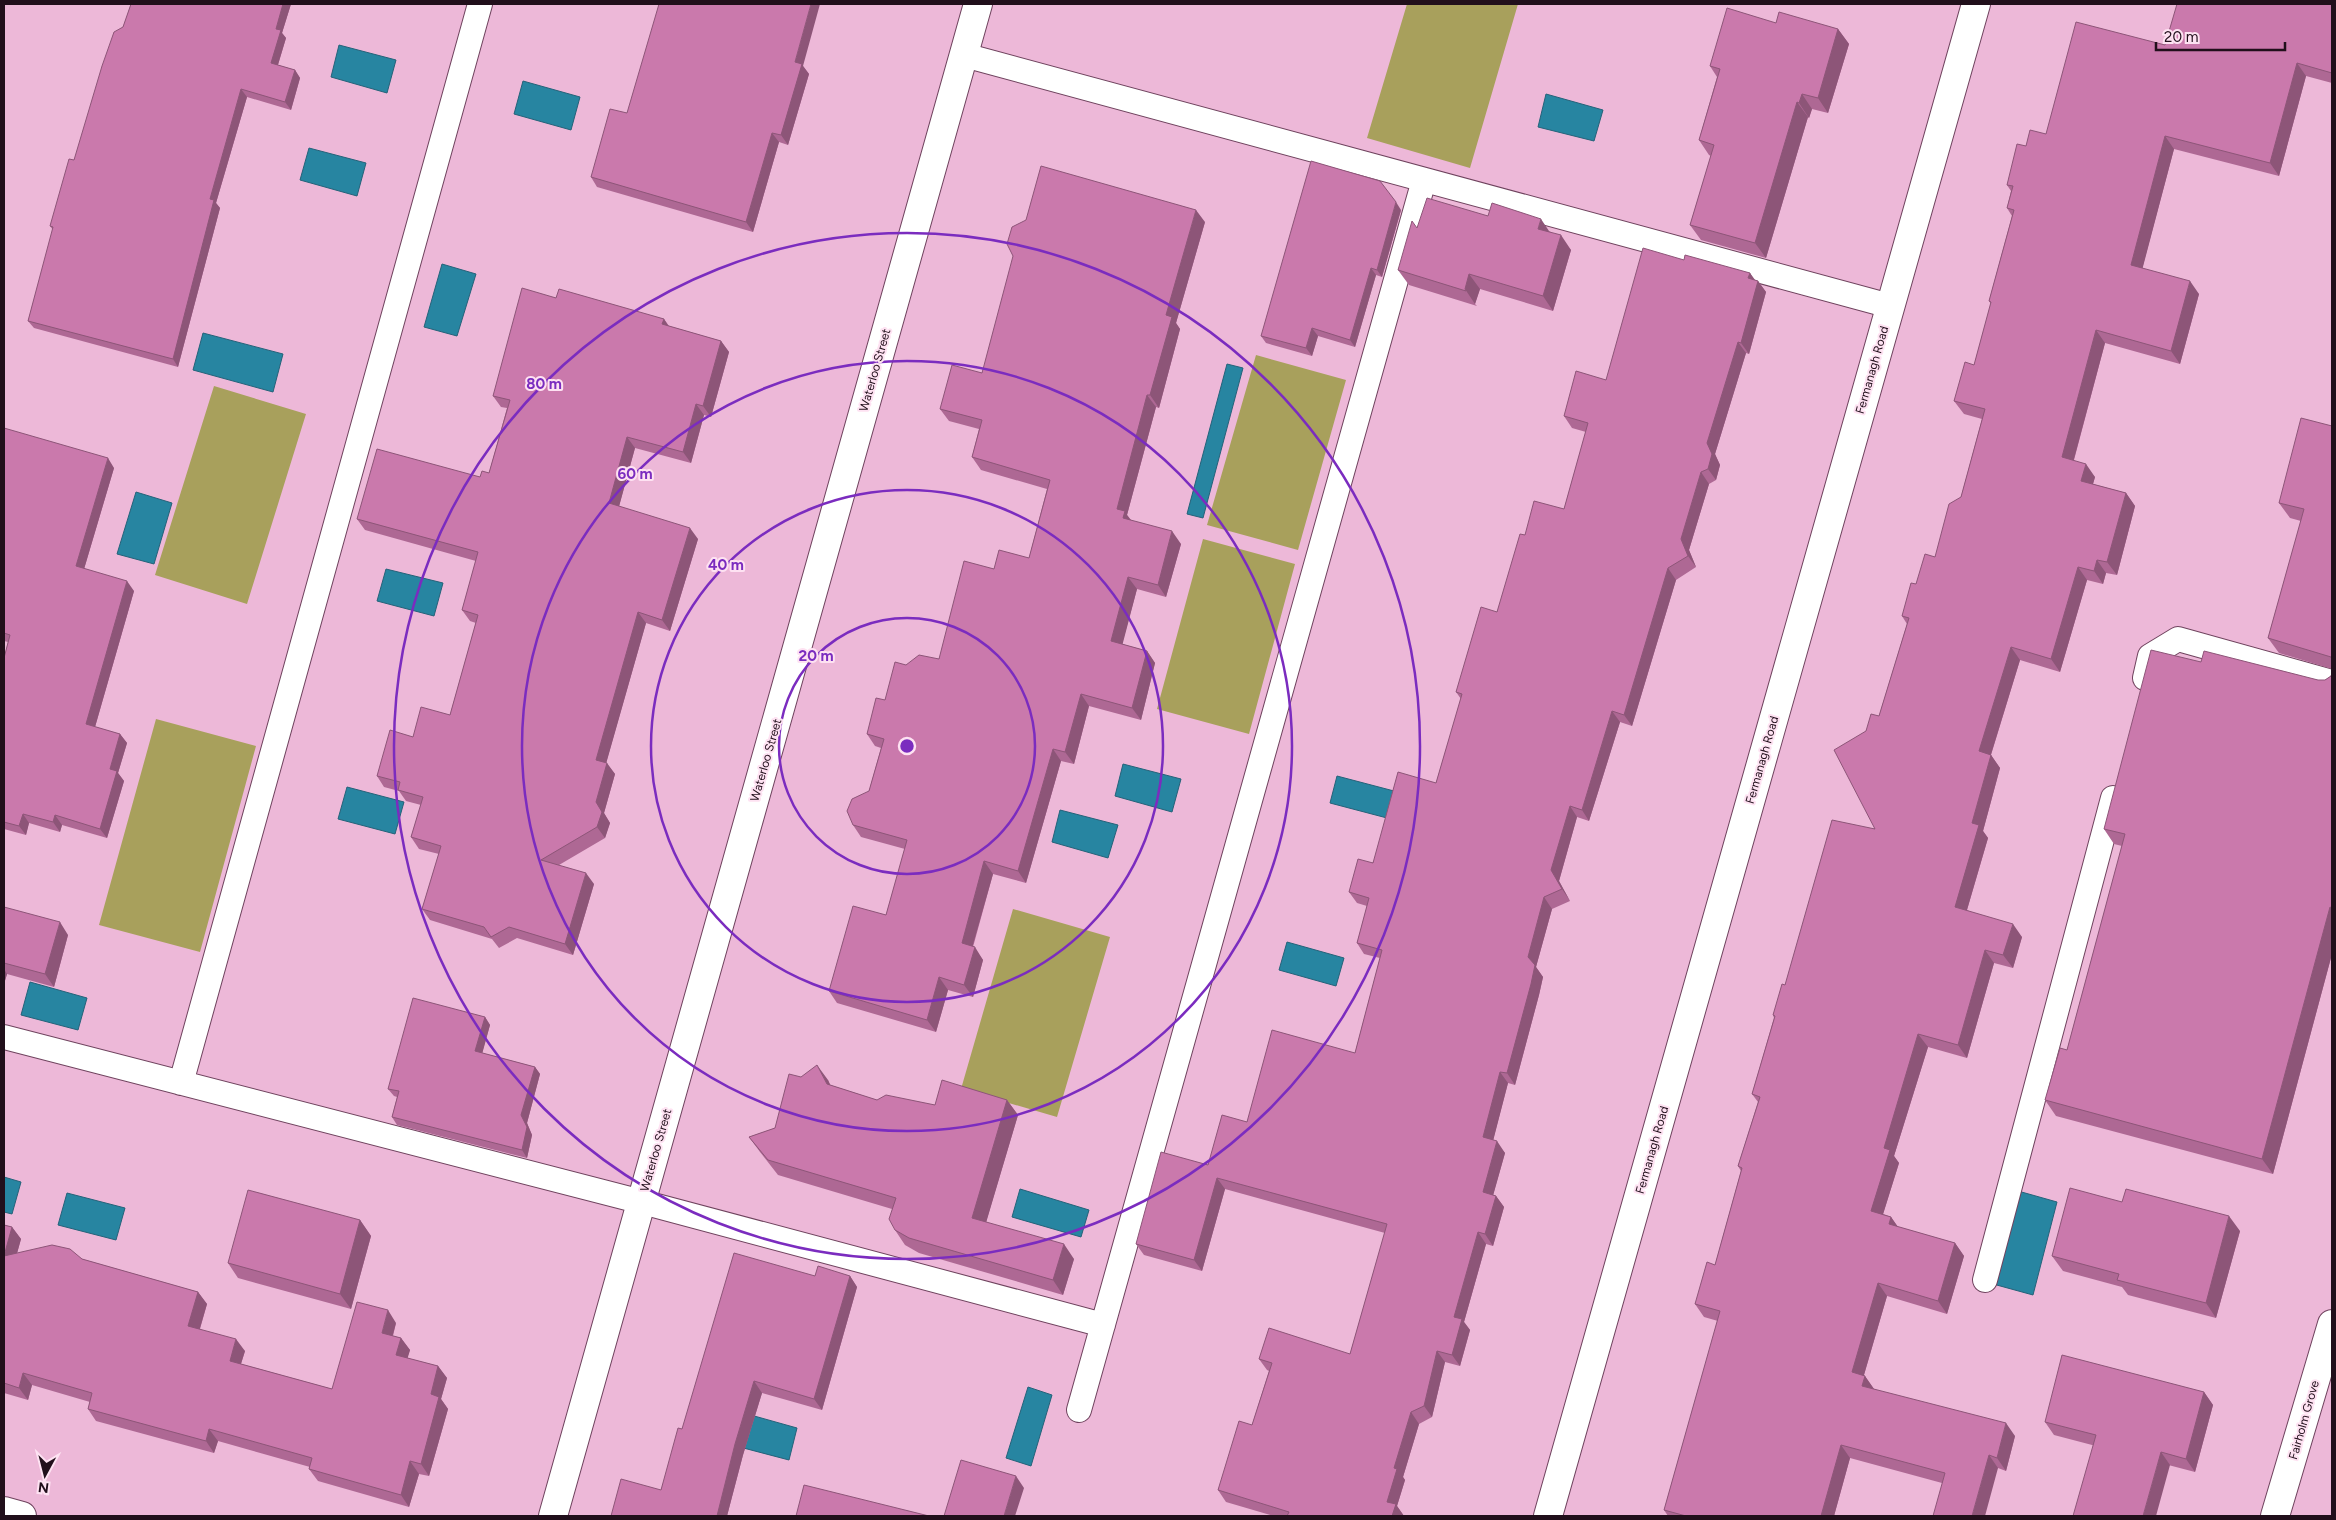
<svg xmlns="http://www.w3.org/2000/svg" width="2336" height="1520" font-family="Figtree,sans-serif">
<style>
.green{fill:#a8a05c}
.water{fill:#2785a1;stroke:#256279}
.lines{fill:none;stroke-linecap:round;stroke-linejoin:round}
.lane-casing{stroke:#6f435e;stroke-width:26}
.street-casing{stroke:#6f435e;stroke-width:30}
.secondary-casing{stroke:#6f435e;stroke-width:30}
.lane{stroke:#fff;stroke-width:24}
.street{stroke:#fff;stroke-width:28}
.secondary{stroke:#fff;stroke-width:28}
.wall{fill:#ae6894}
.shaded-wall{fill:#8d5578}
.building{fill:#ca79ac;stroke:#8d5578}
.ring{fill:none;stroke:#7b2cbf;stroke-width:2.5}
.labels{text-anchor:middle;stroke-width:4;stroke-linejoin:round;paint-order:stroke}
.street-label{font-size:12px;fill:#210f1b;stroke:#fee2f2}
.centre{fill:#7b2cbf;stroke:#fee2f2;stroke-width:2.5}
.ring-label{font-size:15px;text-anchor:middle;font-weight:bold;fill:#7b2cbf;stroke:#fee2f2;stroke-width:4;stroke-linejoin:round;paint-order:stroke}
</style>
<rect width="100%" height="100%" fill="#edb8d8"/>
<path class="green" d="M1407 4H1518L1470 168 1367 138Z
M1256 355 1346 380 1298 550 1207 525Z
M214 386 306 414 247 604 155 575Z
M1203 539 1295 564 1249 734 1157 709Z
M156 719 256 746 200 952 99 925Z
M1013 909 1110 937 1057 1117 961 1089Z"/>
<path class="water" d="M339 45 396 60 387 93 331 77Z
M523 81 580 97 571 130 514 114Z
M1546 94 1603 110 1594 141 1538 127Z
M309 148 366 163 357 196 300 180Z
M442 264 476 274 457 336 424 327Z
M203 333 283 354 273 392 193 370Z
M1227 364 1243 368 1203 518 1187 514Z
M136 492 172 503 154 564 117 554Z
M386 569 443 583 434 616 377 601Z
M1123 764 1181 779 1172 812 1115 796Z
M1337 776 1394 791 1387 818 1330 803Z
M347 787 404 802 395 834 338 819Z
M1060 810 1118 825 1108 858 1052 842Z
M1287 942 1344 958 1336 986 1279 970Z
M30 982 87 998 78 1030 21 1015Z
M4 1177 21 1182 12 1214 4 1212Z
M1020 1189 1089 1210 1081 1237 1012 1217Z
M2018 1191 2057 1202 2033 1295 1993 1284Z
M67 1193 125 1208 116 1240 58 1225Z
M1028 1387 1052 1395 1031 1466 1006 1458Z
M740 1412 797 1428 789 1460 732 1445Z"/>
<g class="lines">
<g class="lane-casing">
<path id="lane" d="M964 55 1890 306
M2145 678 2150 656 2178 639 2332 682
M4 1037 642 1202 1103 1325
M181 1083 480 4
M1985 1280 2113 798
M1079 1410 1424 180"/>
</g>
<g class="street-casing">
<path id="street" d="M553 1516 978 4
M1548 1516 1976 4
M2275 1516 2332 1324"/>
</g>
<g class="secondary-casing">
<path id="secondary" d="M4 1511 22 1516"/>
</g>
<use href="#lane" class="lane"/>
<use href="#street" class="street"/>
<use href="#secondary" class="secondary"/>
</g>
<path class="wall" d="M131 4H291L282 33 286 38 278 65 295 70 300 78 291 110 247 97 216 203 220 208 178 367 34 328 28 321 53 230 50 226 123 27Z
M2332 4V83L2306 76 2279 176 2174 149 2142 269 2199 294 2180 364 2105 343 2074 460 2095 477 2093 484 2126 493 2135 506 2117 575 2106 573 2103 584 2087 580 2060 672 2020 660 1991 755 2000 768 1983 831 1988 838 1967 910 2022 937 2013 968 1994 963 1967 1058 1928 1047 1894 1156 1899 1163 1883 1214 1891 1217 1898 1227 1955 1243 1964 1256 1947 1314 1887 1296 1864 1375 1874 1389 2015 1436 2006 1471 1998 1468 1942 1483 1850 1458 1834 1516H1668L1664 1510 1718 1321 1704 1317 1695 1304 1715 1265 1741 1171 1738 1166 1758 1102 1752 1094 1774 1018 1773 1015 1785 985 1875 829 1866 731 1879 716 1907 624 1902 616 1916 584 1935 557 1961 497 1982 419 1964 414 1954 401 1974 365 1991 304 1989 301 2012 216 2007 208 2011 191 2007 185 2026 146 2046 134 2165 45Z
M1776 23 1838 29 1849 44 1828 113 1812 109 1809 118 1808 117 1766 258 1701 240 1690 225 1711 156 1709 155 1699 140 1717 77 1710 66Z
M803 66 809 74 788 145 779 142 753 232 597 187 591 177 627 113Z
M1401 210 1382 277 1376 275 1355 347 1318 336 1312 356 1266 343 1261 336Z
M1488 216 1551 232 1571 250 1553 311 1480 289 1475 304 1477 306 1409 285 1398 270 1417 228Z
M1205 222 1176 323 1180 329 1159 408 1156 407 1127 515 1131 520 1181 544 1166 597 1137 589 1122 644 1147 651 1155 663 1141 720 1089 706 1074 764 1061 761 1026 883 993 874 973 947 983 960 973 997 948 990 936 1032 837 1003 829 991 886 915 905 849 861 837 853 825 869 791 881 748 875 746 867 734 885 700 906 665 939 659 994 569 1029 558 1047 489 981 470 972 457 979 429 949 421 940 409 982 373Z
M1684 260 1750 273 1754 280 1758 281 1766 292 1749 354 1746 353 1715 454 1720 465 1716 480 1709 484 1689 550 1696 567 1676 580 1632 726 1620 722 1589 821 1577 817 1559 881 1570 901 1552 909 1536 967 1543 977 1539 995 1515 1085 1508 1083 1493 1140 1505 1153 1493 1195 1496 1196 1504 1207 1493 1246 1486 1244 1464 1322 1470 1330 1460 1366 1445 1362 1432 1417 1419 1424 1403 1477 1405 1480 1397 1506 1404 1516H1274L1226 1502 1218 1490 1252 1425 1269 1371 1267 1370 1259 1359 1350 1354 1385 1233 1225 1189 1202 1271 1144 1255 1136 1244 1247 1122 1355 1053 1380 958 1364 954 1357 943 1367 906 1357 903 1349 892 1436 783 1461 699 1456 692 1497 612 1525 535 1564 509 1586 432 1572 428 1564 416 1606 380Z
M556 298 664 319 669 326 721 341 729 352 711 417 704 415 691 463 635 448 619 506 698 539 670 631 646 623 606 763 615 774 604 813 610 823 605 838 559 865 594 884 573 955 517 938 499 948 492 939 430 920 422 909 439 854 419 849 411 837 421 805 406 801 399 791 384 787 377 776 413 737 450 715 476 623 470 621 462 610 476 561 365 530 357 519 480 477 489 473 507 408 501 407 493 396Z
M2332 426V669L2279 653 2268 638 2301 521 2290 518 2279 503Z
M4 428 114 468 84 569 134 591 95 727 120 734 127 743 118 773 124 781 107 838 62 825 60 832 29 823 26 835 4 829V658L8 642 4 641Z
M2201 662 2318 680H2325L2331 676 2332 673V954L2273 1174 2056 1116 2045 1100 2067 1050 2122 846 2114 844 2104 829Z
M4 907 68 935 54 987 7 974 4 984Z
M485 1017 490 1025 482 1053 535 1067 540 1074 527 1123 532 1135 527 1158 397 1125 392 1117 397 1097 394 1096 388 1089Z
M801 1077 828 1080 830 1085 877 1100 935 1105 1007 1100 1018 1115 986 1222 1074 1259 1063 1295 919 1253 905 1245 895 1230 892 1209 778 1175 760 1152 749 1137 775 1128Z
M360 1220 371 1236 351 1309 238 1278 228 1263Z
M4 1225 12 1227 21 1239 17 1253 82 1259 198 1292 207 1304 200 1329 245 1351 241 1364 332 1389 396 1323 393 1336 401 1338 410 1350 407 1358 438 1366 447 1378 441 1399 448 1409 429 1476 419 1474 409 1507 318 1481 309 1469 310 1467 218 1441 214 1453 96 1421 88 1409 90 1402 32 1385 28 1400 4 1393Z
M2240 1231 2216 1318 2128 1295 2122 1287 2063 1271 2052 1256Z
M815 1276H850L857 1287 822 1410 762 1393 743 1455 727 1516H611L661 1490 682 1429Z
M2204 1392 2213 1405 2195 1472 2054 1435 2045 1422Z"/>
<path class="shaded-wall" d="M283 4H291L282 33 286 38 276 71 271 63 276 29Z
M811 4H820L803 66 809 74 788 145 781 135 795 62Z
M1838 29 1849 44 1828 113 1818 98Z
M2297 63 2306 76 2279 176 2270 163Z
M295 70 300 78 291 110 285 102Z
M241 89 247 97 216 203 220 208 178 367 173 359 210 199Z
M1802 94 1812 109 1809 118 1799 103Z
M1797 102 1808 117 1766 258 1755 243Z
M772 133 779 142 753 232 746 222Z
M2165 136 2174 149 2140 278 2131 265Z
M1396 202 1401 210 1382 277 1377 270Z
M1196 210 1205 222 1176 323 1180 329 1159 408 1150 395 1166 315Z
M1541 219 1551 234 1538 229Z
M1561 235 1571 250 1553 311 1543 296Z
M1371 268 1376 275 1355 347 1350 340Z
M1750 273 1758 284V281L1766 292 1749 354 1741 343 1748 278Z
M1469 274 1480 289 1475 304 1465 289Z
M2190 281 2199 294 2180 364 2171 351Z
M664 319 671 330 662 324Z
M1312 328 1318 336 1312 356 1306 348Z
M2096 330 2105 343 2071 470 2062 457Z
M721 341 729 352 711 417 703 406Z
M1738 342 1746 353 1715 454 1720 465 1716 480 1708 469 1707 443Z
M1147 395 1156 407 1127 515 1133 523 1132 530 1117 509Z
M696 404 704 415 691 463 683 452Z
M627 437 635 448 617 514 609 503Z
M108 458 114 468 82 576 76 566Z
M2086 464 2095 477 2090 494 2081 481Z
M1701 472 1709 484 1689 550 1696 567 1688 556 1681 539Z
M2126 493 2135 506 2117 575 2107 562Z
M690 528 698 539 670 631 662 620Z
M1172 531 1181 544 1166 597 1158 585Z
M2097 560 2106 573 2103 584 2094 571Z
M2078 567 2087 580 2060 672 2051 659Z
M1668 568 1676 580 1632 726 1624 715Z
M1128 577 1137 589 1120 654 1111 641Z
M127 581 134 591 93 734 86 724Z
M638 612 646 623 604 771 596 760Z
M2011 647 2020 660 1988 764 1979 751Z
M1147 651 1155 663 1141 720 1132 708Z
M1081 694 1089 706 1074 764 1065 752Z
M1612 711 1620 722 1589 821 1582 810Z
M120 734 127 743 118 773 124 781 107 838 100 829 110 769Z
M1053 749 1061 761 1026 883 1018 871Z
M1991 755 2000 768 1983 831 1988 838 1964 920 1955 907 1972 823Z
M607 763 615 774 604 813 610 823 605 838 597 827 596 802Z
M1570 806 1577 817 1559 881 1570 901 1562 889 1551 870Z
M23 814 29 823 26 835 19 826Z
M55 815 62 825 60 832 53 822Z
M984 861 993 874 970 955 962 943Z
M586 873 594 884 573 955 565 944Z
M1544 897 1552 909 1536 967 1543 977 1539 995 1515 1085 1507 1073 1528 957Z
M2330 907 2332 910V954L2273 1174 2262 1159Z
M60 922 68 935 54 987 45 974Z
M2013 924 2022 937 2013 968 2003 955Z
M975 947 983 960 973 997 964 985Z
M1985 950 1994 963 1967 1058 1958 1045Z
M4 969 7 974 4 984Z
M939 977 948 990 936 1032 927 1020Z
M485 1017 490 1025 481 1058 475 1051Z
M1918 1034 1928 1047 1894 1156 1899 1163 1880 1224 1871 1211 1884 1148Z
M817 1065 828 1080 837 1099 827 1084Z
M535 1067 540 1074 527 1123 532 1135 527 1158 522 1150 521 1115Z
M1500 1072 1508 1083 1491 1149 1483 1137Z
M1007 1100 1018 1115 983 1233 972 1218Z
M1497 1141 1505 1153 1491 1203 1483 1192Z
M1217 1178 1225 1189 1202 1271 1194 1260Z
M1496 1196 1504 1207 1493 1246 1485 1234Z
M2229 1216 2240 1231 2216 1318 2206 1303Z
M1891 1217 1900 1230 1889 1224Z
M360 1220 371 1236 351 1309 340 1294Z
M12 1227 21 1239 13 1268 4 1256Z
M1478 1232 1486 1244 1464 1322 1470 1330 1460 1366 1452 1355 1454 1317Z
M1955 1243 1964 1256 1947 1314 1938 1301Z
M1064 1244 1074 1259 1063 1295 1053 1280Z
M850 1276 857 1287 822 1410 814 1399Z
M1878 1283 1887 1296 1861 1385 1852 1372Z
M198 1292 207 1304 197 1338 188 1326Z
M388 1310 396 1323 390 1345 382 1333Z
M401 1338 410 1350 405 1367 396 1355Z
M236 1339 245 1351 238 1373 230 1361Z
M1437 1351 1445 1362 1432 1417 1424 1406Z
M438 1366 447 1378 441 1399 448 1409 429 1476 421 1464 431 1394Z
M23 1373 32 1385 28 1400 19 1388Z
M1865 1376 1874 1389 1862 1386Z
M754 1381 762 1393 743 1455 727 1516H717L735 1444Z
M2204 1392 2213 1405 2195 1472 2186 1459Z
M1411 1412 1419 1424 1403 1477 1405 1480 1397 1506 1404 1516H1392L1387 1502 1394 1468Z
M2006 1423 2015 1436 2006 1471 1997 1458Z
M209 1429 218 1441 214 1453 206 1441Z
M1841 1445 1850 1458 1834 1516H1821Z
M2161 1452 2170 1465 2156 1516H2143Z
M1989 1455 1998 1468 1985 1516H1972Z
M410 1461 419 1474 409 1507 401 1495Z
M1016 1476 1024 1488 1015 1516H1004Z"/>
<path class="building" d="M131 4H283L276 29 281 30 271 63 295 70 285 102 241 89 210 199 214 200 173 359 28 321 53 227 50 226 69 159 74 160 102 66 114 32 123 27Z
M659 4H811L795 62 802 64 781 135 772 133 746 222 591 177 610 109 627 113Z
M2177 4H2332V73L2297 63 2270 163 2165 136 2131 265 2190 281 2171 351 2096 330 2062 457 2086 464 2081 481 2126 493 2107 562 2097 560 2094 571 2078 567 2051 659 2011 647 1979 751 1991 755 1972 823 1979 825 1955 907 2013 924 2003 955 1985 950 1958 1045 1918 1034 1884 1148 1890 1150 1871 1211 1891 1217 1889 1224 1955 1243 1938 1301 1878 1283 1852 1372 1865 1376 1862 1386 2006 1423 1997 1458 1989 1455 1972 1516H1933L1945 1473 1841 1445 1821 1516H1686L1664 1510 1720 1311 1695 1304 1707 1262 1715 1265 1742 1168 1738 1166 1760 1097 1752 1094 1775 1016 1773 1015 1782 984 1785 985 1832 820 1875 829 1834 750 1866 731 1871 714 1879 716 1909 618 1902 616 1911 583 1916 584 1925 554 1935 557 1949 504 1961 497 1985 409 1954 401 1965 362 1974 365 1991 302 1989 301 2014 210 2007 208 2013 186 2007 185 2017 144 2026 146 2030 130 2046 134 2076 22 2165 45Z
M1727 8 1776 23 1779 12 1838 29 1818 98 1802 94 1799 103 1797 102 1755 243 1690 225 1714 145 1699 140 1720 69 1710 66Z
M1311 161 1380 181 1396 202 1377 270 1371 268 1350 340 1312 328 1306 348 1261 336Z
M1041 166 1196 210 1166 315 1172 317 1150 395H1147L1117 509 1125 511 1123 518 1172 531 1158 585 1128 577 1111 641 1147 651 1132 708 1081 694 1065 752 1053 749 1018 871 984 861 962 943 975 947 964 985 939 977 927 1020 829 991 853 906 886 915 907 840 853 825 847 811 852 799 869 791 884 739 867 734 876 698 885 700 895 662 906 665 919 655 939 659 964 561 994 569 999 550 1029 558 1050 480 972 457 982 420 940 409 952 365 982 373 1013 256 1007 244 1012 227 1026 220Z
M1427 198 1488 216 1492 203 1541 219 1538 229 1561 235 1543 296 1469 274 1465 289 1466 291 1398 270 1412 221 1417 228Z
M1643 248 1684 260 1685 255 1750 273 1748 278 1758 281 1741 343 1738 342 1707 443 1712 454 1708 469 1701 472 1681 539 1688 556 1668 568 1624 715 1612 711 1582 810 1570 806 1551 870 1562 889 1544 897 1528 957 1535 965 1531 984 1507 1073 1500 1072 1483 1137 1497 1141 1483 1192 1496 1196 1485 1234 1478 1232 1454 1317 1462 1319 1452 1355 1437 1351 1424 1406 1411 1412 1394 1468 1397 1469 1387 1502 1396 1504 1392 1516H1287L1289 1512 1218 1490 1239 1421 1252 1425 1272 1363 1259 1359 1269 1328 1350 1354 1387 1224 1217 1178 1194 1260 1136 1244 1161 1152 1208 1165 1222 1115 1247 1122 1272 1030 1355 1053 1382 950 1357 943 1369 898 1349 892 1358 859 1373 863 1398 772 1436 783 1462 694 1456 692 1481 607 1497 612 1520 534 1525 535 1534 501 1564 509 1588 423 1564 416 1576 371 1606 380Z
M522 288 556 298 559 289 664 319 662 324 721 341 703 406 696 404 683 452 627 437 609 503 690 528 662 620 638 612 596 760 607 763 596 802 602 812 597 827 541 860 586 873 565 944 509 927 491 937 484 927 422 909 441 846 411 837 423 797 398 790 400 782 377 776 390 730 413 737 421 707 450 715 478 615 462 610 478 552 357 519 377 449 480 477 482 471 489 473 510 400 493 396Z
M2301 418 2332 426V659L2331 657 2268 638 2304 509 2279 503Z
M4 428 108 458 76 566 127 581 86 724 120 734 110 769 117 771 100 829 55 815 53 822 23 814 19 826 4 822V658L10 635 4 633Z
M2151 650 2201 662 2204 651 2318 680H2325L2331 676 2332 673V908L2330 907 2262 1159 2045 1100 2060 1048 2067 1050 2125 834 2104 829Z
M4 907 60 922 45 974 4 963Z
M413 998 485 1017 475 1051 535 1067 521 1115 527 1127 522 1150 392 1117 399 1091 388 1089Z
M817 1065 827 1084 877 1100 886 1095 935 1105 942 1080 1007 1100 972 1218 1064 1244 1053 1280 909 1238 895 1230 889 1219 896 1198 768 1160 749 1137 775 1128 789 1074 801 1077Z
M2070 1188 2122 1202 2126 1189 2229 1216 2206 1303 2117 1280 2119 1274 2052 1256Z
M248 1190 360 1220 340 1294 228 1263Z
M4 1225 12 1227 4 1256 52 1245 70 1249 82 1259 198 1292 188 1326 236 1339 230 1361 332 1389 357 1302 388 1310 382 1333 401 1338 396 1355 438 1366 431 1394 439 1397 421 1464 410 1461 401 1495 309 1469 312 1458 209 1429 206 1441 88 1409 92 1393 23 1373 19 1388 4 1383Z
M734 1253 815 1276 818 1266 850 1276 814 1399 754 1381 735 1444 717 1516H611L621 1479 661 1490 678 1428 682 1429Z
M2062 1355 2204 1392 2186 1459 2161 1452 2143 1516H2073L2096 1435 2045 1422Z
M961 1460 1016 1476 1004 1516H944Z
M804 1485 929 1516H796Z"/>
<g class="ring">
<circle cx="907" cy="746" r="128"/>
<circle cx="907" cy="746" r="256"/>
<circle cx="907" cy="746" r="385"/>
<circle cx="907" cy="746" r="513"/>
</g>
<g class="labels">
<g class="street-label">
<text transform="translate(875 370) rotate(-74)" y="4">Waterloo Street</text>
<text transform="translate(1872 370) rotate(-74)" y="4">Fermanagh Road</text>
<text transform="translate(766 760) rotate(-74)" y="4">Waterloo Street</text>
<text transform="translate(1762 760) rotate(-74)" y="4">Fermanagh Road</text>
<text transform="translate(656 1150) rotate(-74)" y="4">Waterloo Street</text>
<text transform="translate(1652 1150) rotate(-74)" y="4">Fermanagh Road</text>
<text transform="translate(2304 1420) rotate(-74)" y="4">Fairholm Grove</text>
</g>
</g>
<circle cx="907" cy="746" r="8" class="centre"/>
<g class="ring-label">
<text x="544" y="389">80 m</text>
<text x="635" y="479">60 m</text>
<text x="726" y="570">40 m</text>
<text x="816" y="661">20 m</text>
</g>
<rect width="2336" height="1520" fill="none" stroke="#210f1b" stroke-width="10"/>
<g transform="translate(45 1475) rotate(187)" stroke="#fee2f2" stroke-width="4" paint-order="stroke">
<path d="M0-4L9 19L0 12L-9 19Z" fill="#210f1b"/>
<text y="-8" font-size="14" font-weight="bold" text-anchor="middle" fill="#210f1b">N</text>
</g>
<path d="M2156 42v8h129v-8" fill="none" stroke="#210f1b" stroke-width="2.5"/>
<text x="2164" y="42" font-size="15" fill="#210f1b" stroke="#fee2f2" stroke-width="4" paint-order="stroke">20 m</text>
</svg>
